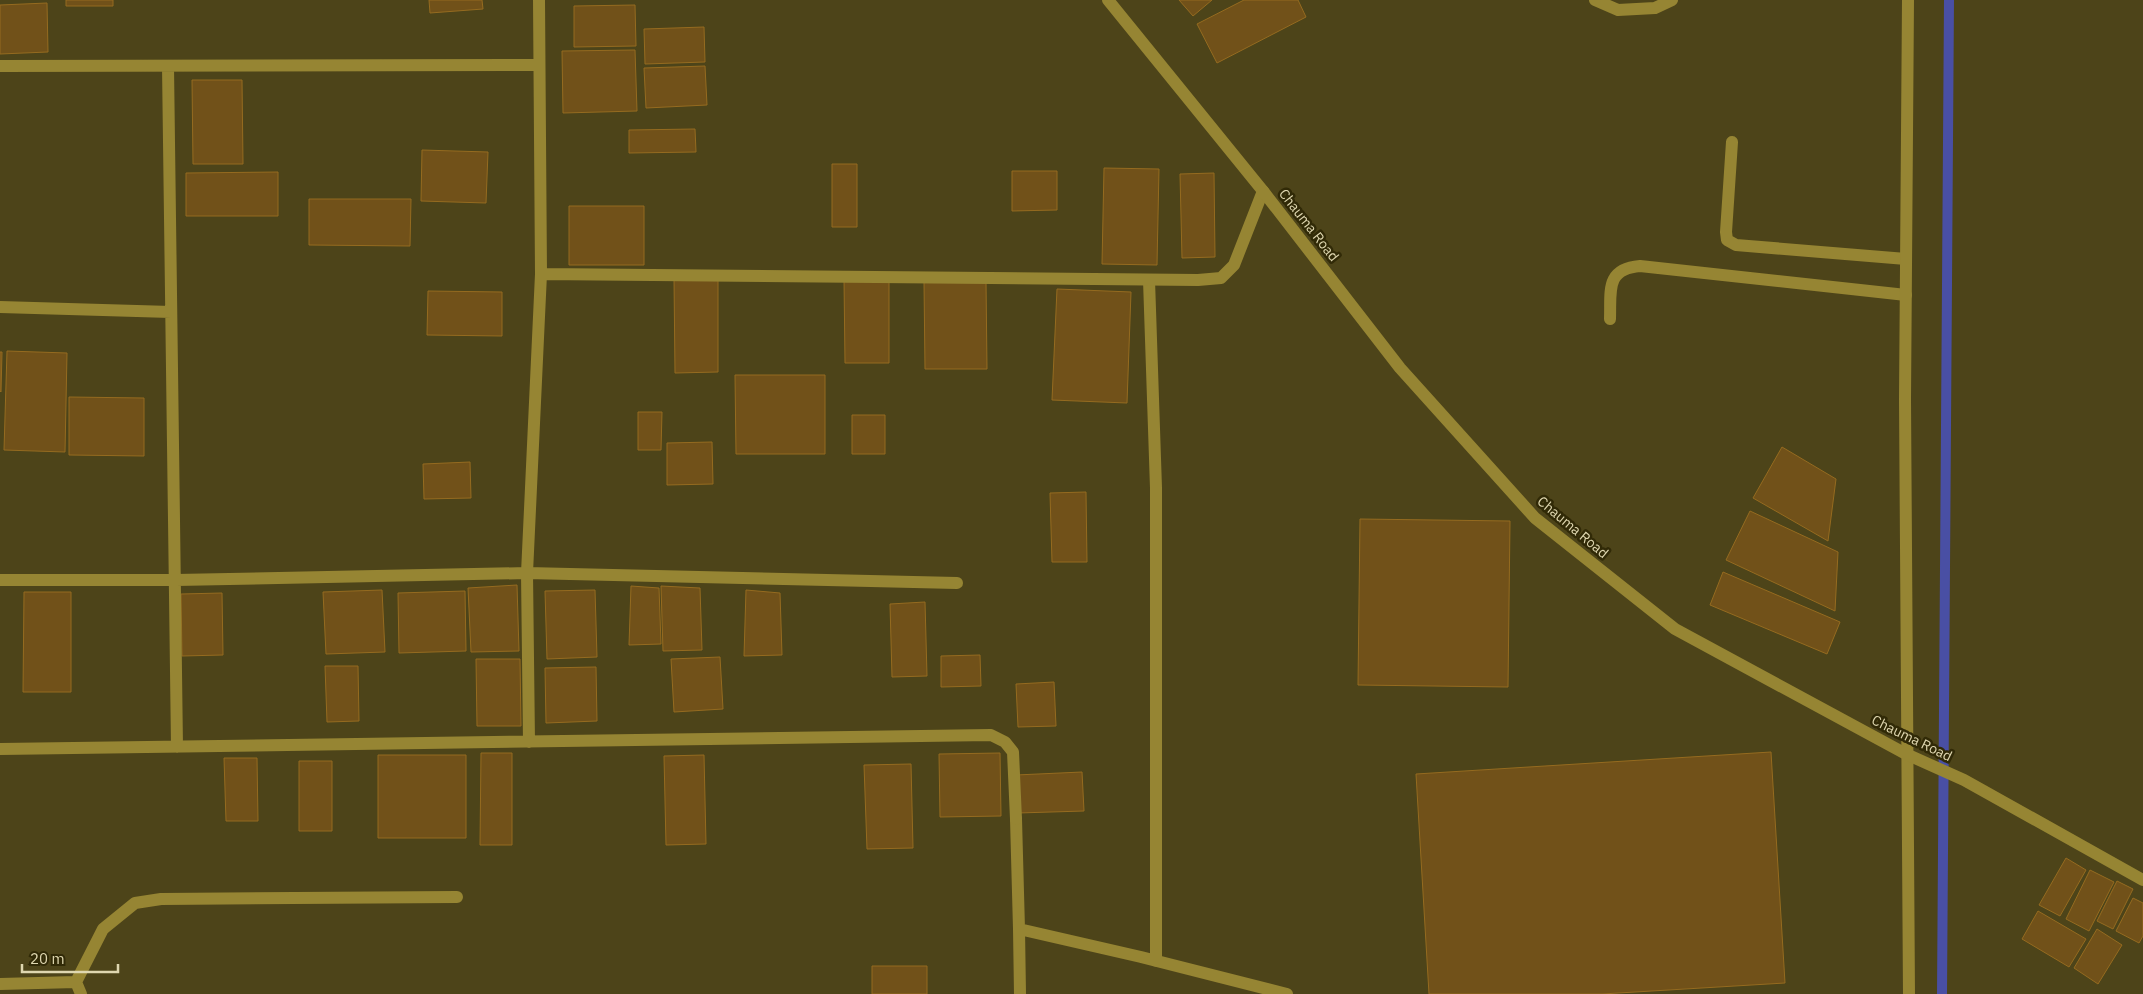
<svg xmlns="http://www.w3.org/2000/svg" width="2143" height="994" font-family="'IBM Plex Sans',sans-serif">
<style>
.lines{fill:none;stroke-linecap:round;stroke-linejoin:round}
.stream{stroke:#494fa4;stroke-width:10}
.building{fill:#715119;stroke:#956b20}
.lane{stroke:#968533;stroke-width:12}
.street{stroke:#968533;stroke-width:12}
.secondary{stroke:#968533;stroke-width:12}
.labels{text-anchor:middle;stroke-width:5;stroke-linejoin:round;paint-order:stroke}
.street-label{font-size:14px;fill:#dfd7b0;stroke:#312a07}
</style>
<rect width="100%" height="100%" fill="#4d4419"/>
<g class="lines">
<path class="stream" d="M1942 994 1949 0"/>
</g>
<path class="building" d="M66 0H113V6H66Z
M429 0H482L483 9 430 13Z
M1179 0H1212L1193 16Z
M1244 0H1298L1306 17 1217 63 1197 24Z
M47 3 48 52 0 54V5Z
M635 5 636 46 574 47V6Z
M704 27 705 62 645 64 644 29Z
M635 50 637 111 563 113 562 51Z
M705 66 707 105 646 108 644 68Z
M192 80H242L243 164H193Z
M695 129 696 152 629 153V130Z
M422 150 488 152 486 203 421 201Z
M832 164H857V227H832Z
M1104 168 1159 169 1157 265 1102 264Z
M1012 171H1057V210L1012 211Z
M278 172V216H186V173Z
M1214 173 1215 257 1182 258 1180 174Z
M309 199H411L410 246 309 245Z
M569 206H644V265H569Z
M674 278H718V372L675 373Z
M889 278V363H845L844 279Z
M986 281 987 369H925L924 282Z
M1057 289 1131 292 1127 403 1052 400Z
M428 291 502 292V336L427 335Z
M7 351 67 353 65 452 4 450Z
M0 352H2L1 392 0 391Z
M735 375H825V454H736Z
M69 397 144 398V456L69 455Z
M638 412H662L661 450H638Z
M852 415H885V454H852Z
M712 442 713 484 667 485V443Z
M1782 447 1836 479 1828 541 1753 498Z
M470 462 471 498 424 499 423 464Z
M1086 492 1087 562H1052L1050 493Z
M1750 511 1838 552 1835 611 1726 560Z
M1360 519 1510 521 1508 687 1358 685Z
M1723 572 1840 622 1827 654 1710 605Z
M517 585 519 651 471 652 468 588Z
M631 586 659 588 661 644 629 645Z
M661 586 700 588 702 650 663 651Z
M382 590 385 652 326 654 323 592Z
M595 590 597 657 547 659 545 591Z
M746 590 780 593 782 655 744 656Z
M465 591 466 651 399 653 398 593Z
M24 592H71V692H23Z
M222 593 223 655 182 656 181 594Z
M925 602 927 676 892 677 890 604Z
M980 655 981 686 941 687V656Z
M720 657 723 709 674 712 671 659Z
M476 659H520L521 726H477Z
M325 666H358L359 721 327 722Z
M596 667 597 721 546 723 545 668Z
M1054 682 1056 726 1018 727 1016 684Z
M1771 752 1785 983 1602 994H1429L1416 774Z
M481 753H512V845H480Z
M1000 753 1001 816 940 817 939 754Z
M378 755H466V838H378Z
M704 755 706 844 666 845 664 756Z
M224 758H257L258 821H226Z
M299 761H332V831H299Z
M911 764 913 848 867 849 864 765Z
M1082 772 1084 811 1018 813 1016 775Z
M2066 858 2086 870 2060 916 2039 905Z
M2090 870 2114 882 2089 931 2066 919Z
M2117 881 2133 889 2113 929 2097 921Z
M2133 898 2143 903V936L2139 943 2116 931Z
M2038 911 2086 939 2069 967 2022 939Z
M2097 929 2122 945 2098 984 2074 968Z
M872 966H927V994H872Z"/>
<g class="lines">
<path class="lane" d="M1595 0 1618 10 1655 8 1672 0
M1732 142 1726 232 1727 240 1736 245 1906 259
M1149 280 1156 488V961
M1610 319C1611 291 1605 269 1640 266L1906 295
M1016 819 1019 929
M1020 994 1019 929 1141 957 1287 994"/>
<path class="street" d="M1908 0 1905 399 1909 994
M0 66 539 65
M168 66 177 747
M541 274 1198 280 1221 278 1234 265 1263 191
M0 307 171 312
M0 580H176L527 573 957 583
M529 742 527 573 541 274 539 0
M0 749 991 735 1005 742 1013 752 1016 819
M76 982 81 994
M0 984 76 982 103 929 135 903 161 899 457 897"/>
<path class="secondary" d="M1108 0 1263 191 1400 368 1535 518 1675 629 1906 754 1964 780 2143 880"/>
</g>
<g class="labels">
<g class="street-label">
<text transform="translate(1309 225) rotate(52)" y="5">Chauma Road</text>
<text transform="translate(1573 527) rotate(40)" y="5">Chauma Road</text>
<text transform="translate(1912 738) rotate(26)" y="5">Chauma Road</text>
</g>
</g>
<path d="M22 964v8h96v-8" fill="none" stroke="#dfd7b0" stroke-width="2.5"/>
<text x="30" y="964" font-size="15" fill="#dfd7b0" stroke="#312a07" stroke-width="4" paint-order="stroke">20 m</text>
</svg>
